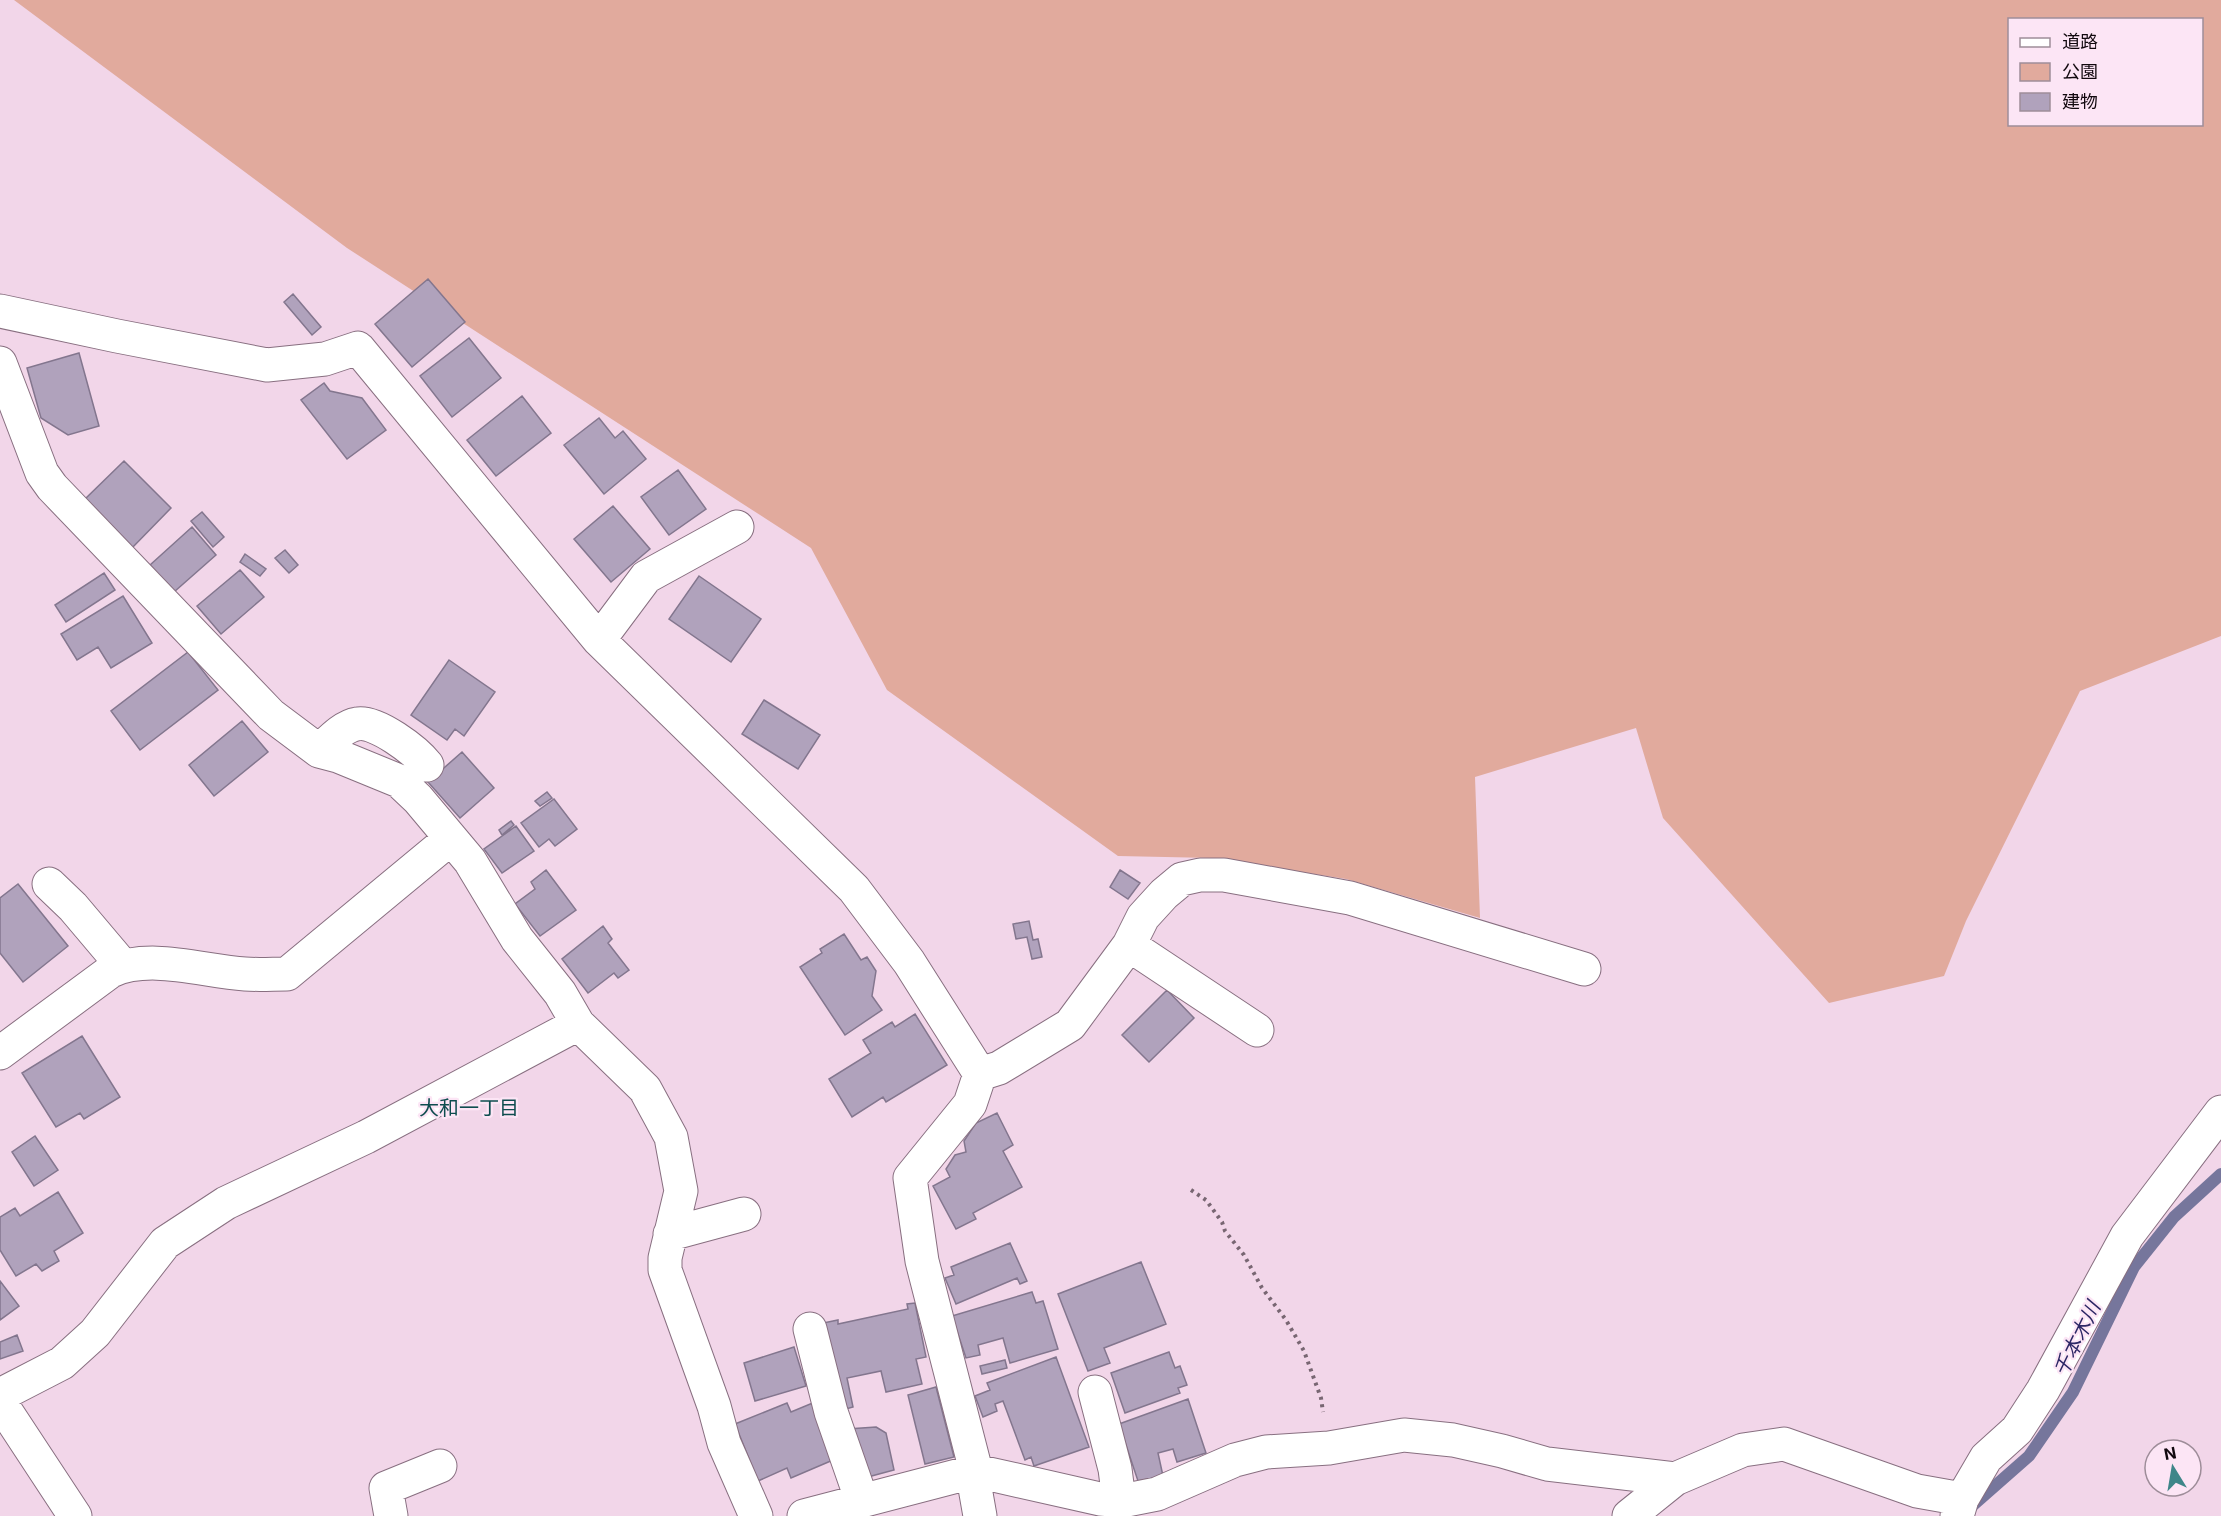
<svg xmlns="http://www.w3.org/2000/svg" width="2221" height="1516" font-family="Inter,'Noto Sans JP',sans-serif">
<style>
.green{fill:#e1aa9d;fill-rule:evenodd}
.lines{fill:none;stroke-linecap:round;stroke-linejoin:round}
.stream{stroke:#76769c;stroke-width:12}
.building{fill:#b0a2bc;stroke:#83768e;stroke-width:1.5}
.minor-casing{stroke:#886f80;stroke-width:35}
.path{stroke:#786672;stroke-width:4;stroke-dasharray:3 4.5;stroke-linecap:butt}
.minor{stroke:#fff;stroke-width:33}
.labels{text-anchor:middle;stroke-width:4.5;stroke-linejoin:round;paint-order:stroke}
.neighbourhood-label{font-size:20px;fill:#0e4d4f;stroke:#fce5f5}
.water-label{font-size:20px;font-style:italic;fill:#2c2765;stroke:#fce5f5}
</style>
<rect width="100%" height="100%" fill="#f2d6e9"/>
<path class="green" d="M14 0H2221V636L2080 691 1966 921 1944 976 1829 1003 1663 818 1636 728 1475 777 1480 918 1346 879 1212 858 1118 856 887 690 811 548 347 248ZM2010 20H2202V124H2010Z"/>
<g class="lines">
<path class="stream" d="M1971 1507 2029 1456 2073 1392 2134 1267 2174 1217 2221 1174"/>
</g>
<path class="building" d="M428 279 465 322 412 367 375 324Z
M293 294 321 327 312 335 284 302Z
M469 338 501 378 452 417 420 376Z
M79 353 99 426 68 435 41 418 27 368Z
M324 383 330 391 362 398 386 430 347 459 301 400Z
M522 396 551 433 496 476 467 440Z
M599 418 615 438 623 431 646 459 604 494 564 445Z
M124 461 171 508 132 548 84 500Z
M678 470 706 509 669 535 641 497Z
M613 506 650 549 611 582 574 539Z
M202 512 224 537 213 547 191 521Z
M192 527 216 555 174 592 150 565Z
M285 550 298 565 289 573 275 558Z
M245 554 266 569 260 576 240 562Z
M240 570 264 597 221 634 197 606Z
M104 573 115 590 66 622 55 605Z
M699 576 761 619 731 662 669 619Z
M123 596 152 643 111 668 98 647 77 660 61 634Z
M188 652 218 690 140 750 111 711Z
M449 660 495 692 464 736 455 729 447 740 411 715Z
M764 700 820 735 798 769 742 734Z
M242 721 268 752 214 796 189 765Z
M462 752 494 788 460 818 428 782Z
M547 792 552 798 540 806 535 801Z
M554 799 577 829 555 846 549 839 539 847 521 823Z
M511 821 514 825 502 835 499 830Z
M516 826 534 851 502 873 484 849Z
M546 870 576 910 540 936 515 904 535 889 531 882Z
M1120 870 1140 883 1128 899 1110 887Z
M18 884 68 946 23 982 0 953V898Z
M1029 921 1033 940 1038 939 1042 957 1032 959 1027 937 1016 939 1013 924Z
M603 926 612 939 608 943 629 970 618 978 614 973 588 993 562 959Z
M844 934 861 960 867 957 876 971 872 996 882 1010 845 1035 800 967 822 953 820 949Z
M1167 990 1194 1018 1149 1062 1122 1035Z
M915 1014 947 1065 886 1102 883 1097 852 1117 829 1079 871 1053 863 1040 892 1022 895 1027Z
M82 1036 120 1097 84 1119 80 1113 56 1127 22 1073Z
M997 1113 1013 1145 1003 1151 1022 1187 973 1213 976 1219 956 1229 933 1186 950 1177 946 1169 955 1155 966 1152 964 1141 976 1123Z
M35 1136 58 1170 34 1186 12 1152Z
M58 1192 83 1233 54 1251 59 1261 42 1271 36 1264 16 1276 0 1250V1217L15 1208 20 1216Z
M1010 1243 1027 1281 1020 1284 1017 1278 956 1304 945 1278 954 1275 951 1267Z
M1141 1262 1166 1324 1104 1348 1110 1363 1088 1371 1058 1294Z
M0 1281 19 1306 0 1320Z
M1032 1292 1036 1303 1043 1301 1058 1349 1010 1363 1003 1338 978 1345 980 1355 966 1358 952 1316Z
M915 1303 926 1357 916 1359 922 1384 886 1392 881 1371 847 1378 853 1407 842 1410 823 1323 838 1320V1324L908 1309 907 1304Z
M17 1335 23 1351 0 1359V1342Z
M794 1347 806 1386 755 1401 744 1363Z
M1169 1352 1175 1368 1180 1366 1187 1385 1178 1388 1180 1393 1125 1413 1111 1373Z
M1056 1357 1089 1447 1034 1466 1031 1457 1025 1460 1003 1401 995 1404 997 1411 983 1417 975 1396 990 1390 987 1383Z
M1005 1360 1007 1368 982 1374 980 1366Z
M936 1387 954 1457 925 1464 908 1395Z
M1188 1399 1206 1453 1177 1462 1173 1449 1158 1453 1163 1476 1138 1481 1119 1424Z
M815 1402 833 1460 791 1478 787 1468 758 1481 735 1424 787 1403 791 1412Z
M876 1427 886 1433 894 1470 864 1478 848 1429Z"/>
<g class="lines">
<g class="minor-casing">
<path id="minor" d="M0 311 117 336 267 365 325 359 358 348 599 640 854 889 909 962 980 1074
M0 363 42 473 52 487 271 715 319 751 338 756 399 781 418 799 470 861 517 939 560 993 578 1024 645 1089 671 1137 681 1191 665 1258V1270L714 1406 724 1443 756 1516
M599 640 646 577 737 527
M319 751C329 742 343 726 357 724 376 720 416 751 427 765
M49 884 73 907 122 965
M1129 945 1257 1030
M0 1053 111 971C150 953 202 971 245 974 259 975 273 974 287 974L450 839
M980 1074 999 1068 1070 1025 1129 945 1143 917 1164 894 1182 879 1200 875H1224L1350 898 1584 969
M670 1234 744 1214
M810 1329 831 1412 862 1501
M1095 1392 1115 1469 1119 1500
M0 1395 62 1363 95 1333 165 1243 226 1203 366 1137 578 1024
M0 1402 75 1516
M391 1516 386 1488 440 1466
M804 1516 976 1471 1100 1499 1122 1501 1157 1494 1235 1460 1266 1452 1329 1448 1404 1435 1453 1440 1502 1451 1547 1464 1675 1479
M980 1516 974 1482 976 1471 922 1261 910 1178 970 1104 980 1074
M1629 1516 1675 1479 1743 1450 1784 1444 1917 1491 1962 1499
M1957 1516 1962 1499 1986 1458 2017 1430 2043 1390 2127 1236 2221 1112"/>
</g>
<path class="path" d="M1191 1190 1206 1200 1222 1222 1225 1231 1244 1255 1262 1288 1286 1320 1304 1351 1321 1398 1323 1412"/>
<use href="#minor" class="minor"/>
</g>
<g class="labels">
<g class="neighbourhood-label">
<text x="469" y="1115">大和一丁目</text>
</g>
<g class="water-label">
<text transform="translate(2077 1339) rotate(-64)" y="7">千本木川</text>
</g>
</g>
<rect x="2008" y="18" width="195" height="108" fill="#fce5f5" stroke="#9e8d99" stroke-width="1.5"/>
<rect x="2020" y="38" width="30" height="9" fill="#ffffff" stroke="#9e8d99" stroke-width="1.5"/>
<text x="2062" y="48" font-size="18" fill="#11080e">道路</text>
<rect x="2020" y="63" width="30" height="18" fill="#e1aa9d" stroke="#9e8d99" stroke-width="1.5"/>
<text x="2062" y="78" font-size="18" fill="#11080e">公園</text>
<rect x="2020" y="93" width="30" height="18" fill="#b0a2bc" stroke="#9e8d99" stroke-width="1.5"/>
<text x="2062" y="108" font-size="18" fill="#11080e">建物</text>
<g transform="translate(2173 1468) rotate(349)"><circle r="28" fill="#fce5f5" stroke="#9e8d99" stroke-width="1.5"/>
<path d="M0-4.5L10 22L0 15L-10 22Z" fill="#3e8689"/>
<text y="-9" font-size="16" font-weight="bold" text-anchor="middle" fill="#11080e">N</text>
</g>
</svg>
